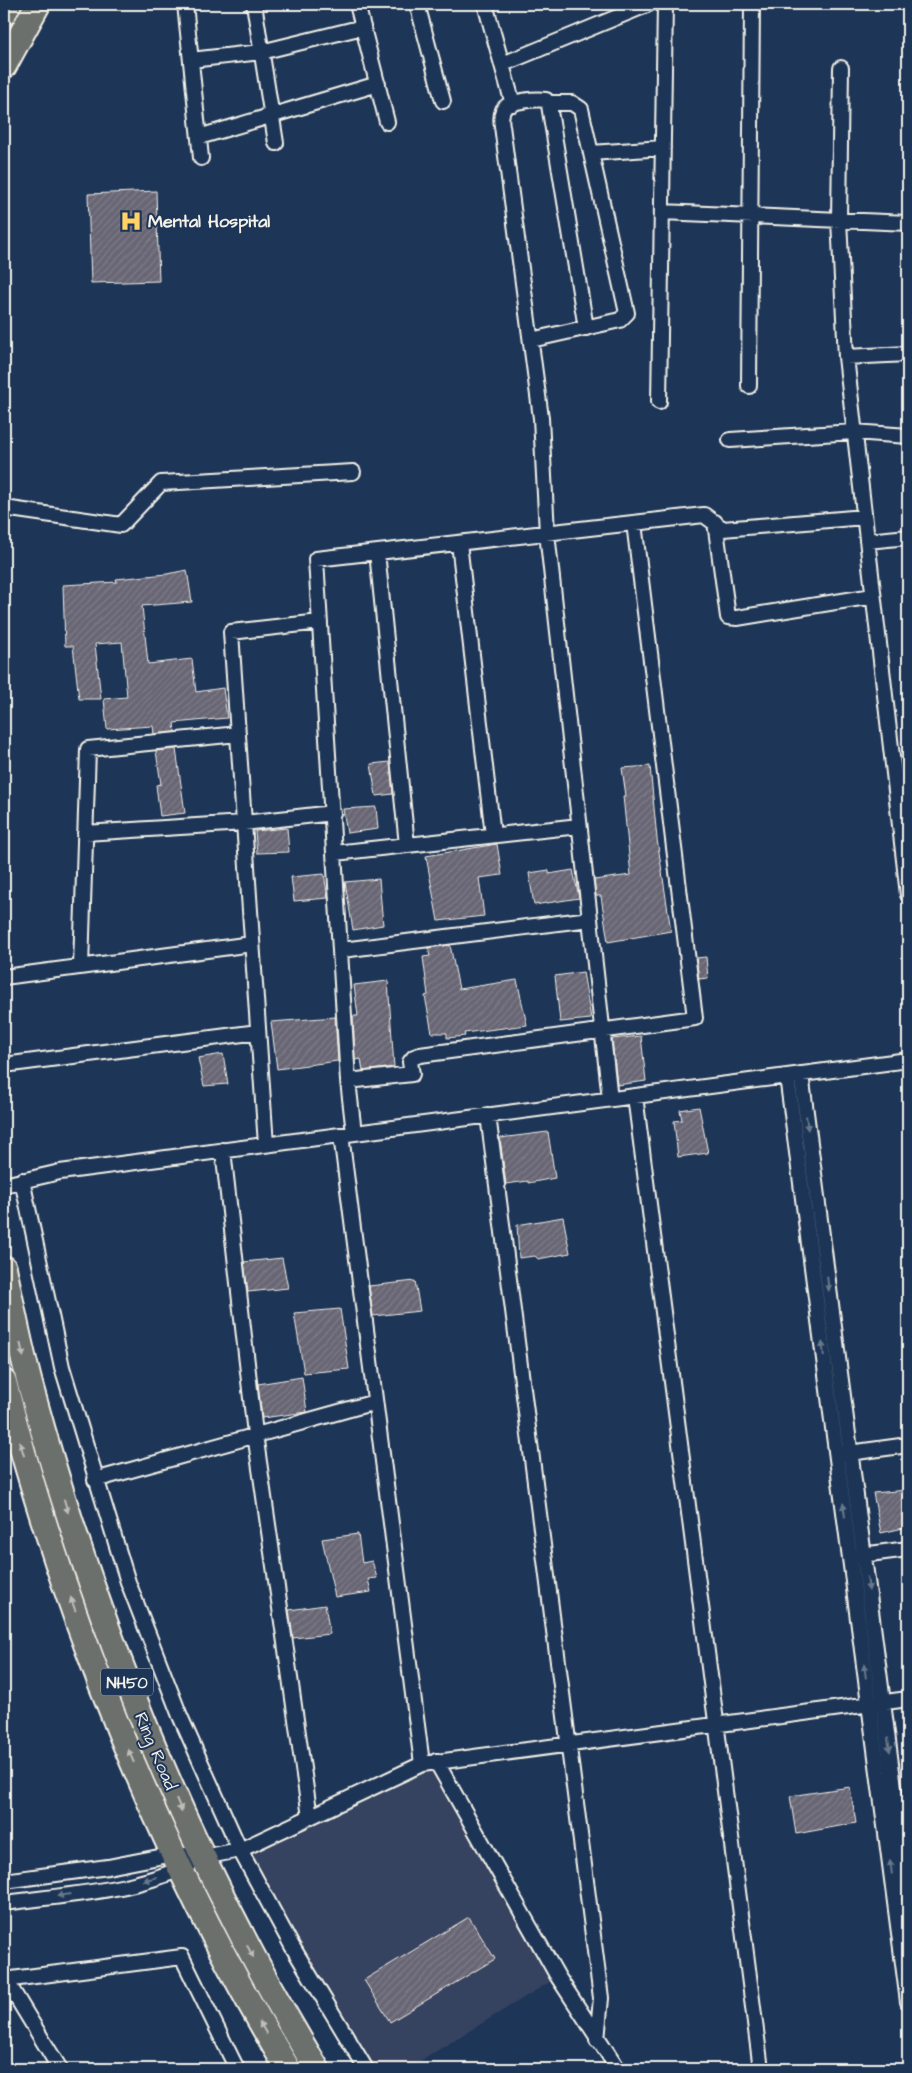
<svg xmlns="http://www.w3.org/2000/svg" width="912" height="2073" font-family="'Architects Daughter',sans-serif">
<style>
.built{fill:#344360}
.building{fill:url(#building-hatch);stroke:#f4f1e8}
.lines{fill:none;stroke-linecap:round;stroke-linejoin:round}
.minor-casing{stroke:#f4f1e8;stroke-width:18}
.trunk-casing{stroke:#f4f1e8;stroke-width:28}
.minor{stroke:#1d3557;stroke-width:14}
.trunk{stroke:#6c706d;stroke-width:24}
.oneway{fill:#68778a}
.oneway2{fill:#bebdb7}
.labels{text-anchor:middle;stroke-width:4;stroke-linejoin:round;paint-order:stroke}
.shield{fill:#1d3557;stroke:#b4b9bc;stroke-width:1}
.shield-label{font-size:16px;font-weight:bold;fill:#f4f1e8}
.poi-label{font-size:18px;font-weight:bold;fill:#f4f1e8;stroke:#1d3557;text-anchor:start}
.street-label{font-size:18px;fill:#f4f1e8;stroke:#1d3557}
</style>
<defs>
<pattern id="building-hatch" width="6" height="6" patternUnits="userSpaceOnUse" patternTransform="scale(1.25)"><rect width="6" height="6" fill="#686574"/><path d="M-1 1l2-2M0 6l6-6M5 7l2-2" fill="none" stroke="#7e7c88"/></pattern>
</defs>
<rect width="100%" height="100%" fill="#1d3557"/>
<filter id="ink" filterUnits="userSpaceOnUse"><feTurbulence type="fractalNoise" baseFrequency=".02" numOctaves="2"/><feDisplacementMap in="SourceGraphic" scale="10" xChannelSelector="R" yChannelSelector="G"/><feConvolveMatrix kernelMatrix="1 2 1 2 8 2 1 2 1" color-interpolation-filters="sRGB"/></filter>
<g filter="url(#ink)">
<path class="built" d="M436 1761 558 1977 407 2069H366L240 1850Z"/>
<path class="building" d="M156 191 159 281 91 283 88 194Z
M187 570 192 602 142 606 148 664 192 659 196 692 223 688 227 718 174 723 175 732 154 734 153 726 107 729 104 699 127 697 122 642 95 644 101 699H79L73 646H65L63 585 117 582 116 579 167 574Z
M176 749 185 813 160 816 156 785 161 784 156 751Z
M390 762 393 794 376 796 371 764Z
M650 766 657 839 671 931 608 942 601 896H596L594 880 631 875 623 796H626L622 768Z
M376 807 378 829 347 833 343 809Z
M287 828 289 852 257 853 255 831Z
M497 844 502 875 479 878 484 916 438 921 426 856Z
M549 870V874L573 870 579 898 534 905 529 873Z
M324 874 328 898 294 901 291 877Z
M379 879 383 925 353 930 345 882Z
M450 945 459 989 517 980 527 1025 464 1033 465 1036 447 1038V1033H432L425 996 428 995 423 957 430 956 428 948Z
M706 957 708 978 699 979 696 958Z
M583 972 591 1019 560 1022 555 976Z
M388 981 394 1067 363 1071 361 1059 355 1060 353 1016H358L354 985Z
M335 1017 338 1061 277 1069 271 1022Z
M641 1036 646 1081 617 1085 612 1039Z
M223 1054 228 1084 204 1086 198 1058Z
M699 1107 708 1153 678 1157 674 1121 682 1120 680 1110Z
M548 1132 555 1178 528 1183V1181L506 1184 500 1138Z
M563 1217 570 1253 538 1259 535 1256 519 1258 517 1225Z
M282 1258 288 1288 248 1292 244 1262Z
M415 1281 420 1311 373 1316 369 1286Z
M340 1309 349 1369 304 1373 294 1313Z
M302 1377 307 1412 262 1418 258 1384Z
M908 1490V1527L881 1533 873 1493Z
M358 1534 362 1563 372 1561 377 1578 368 1579 371 1592 335 1597 322 1539Z
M325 1605 330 1634 293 1638 289 1610Z
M850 1787 856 1823 796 1834 790 1796Z
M469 1917 495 1959 390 2022 364 1980Z"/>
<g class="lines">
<g class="minor-casing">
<path id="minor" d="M185 4 201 158
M254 4 276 143
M357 4 387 122
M417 4 443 101
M485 4 513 104
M191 60 261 52 363 27
M503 64 649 4
M841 68 839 220 846 357
M199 137 378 84
M591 153 663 148
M662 212 908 223
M586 328 549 105 546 100C536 99 509 100 503 110 501 115 501 121 502 126L541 418 547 533 610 1099
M531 340 620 320 627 313 581 109 572 103H548
M908 354 846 357 908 895
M749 386 752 4
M659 402 665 4
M730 440 854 432 908 436
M4 508 121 525 161 483 353 472
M715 522 728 617 737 618 873 596
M867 541 908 537
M459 543 493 835
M377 552 407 845
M85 833 244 823 333 813
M335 853 579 826
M342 950 590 919
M81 967 88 749 238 734
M4 977 252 944
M4 1065 258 1032
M801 1074 908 1894
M787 1076 908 2002
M348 1081 412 1074 410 1062 414 1057 420 1055 695 1018 634 523
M635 1096 761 2069
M488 1115 601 1998 597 2040
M354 1133 348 1081 316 559 704 515 723 529 864 517
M341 1135 422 1764
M266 1145 231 632 320 622
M223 1150 255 1434 310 1817
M22 1180 62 1367 128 1582 180 1716 240 1850 292 1946 366 2069
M4 1185 60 1172 908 1060
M842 1454 908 1445
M95 1480 375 1402
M854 1556 908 1549
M436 1761 558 1977 618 2069
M203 1857 240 1850 422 1764 908 1699
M4 1881 108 1867 174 1854 203 1857C145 1892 69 1894 4 1903
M4 1980 182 1957 237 2069
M6 1980 60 2069"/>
</g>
<g class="trunk-casing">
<path id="trunk" d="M4 13 9 4
M4 66 38 4
M4 1268C13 1310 21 1353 33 1395 98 1631 190 1859 317 2069
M4 1382C64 1617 163 1862 288 2069"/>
</g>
<use href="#minor" class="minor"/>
<use href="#trunk" class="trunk"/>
</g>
<defs><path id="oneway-solid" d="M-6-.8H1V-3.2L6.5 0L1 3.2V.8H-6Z" transform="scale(1.25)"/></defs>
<g class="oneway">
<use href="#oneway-solid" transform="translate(807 1123) rotate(83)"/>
<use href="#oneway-solid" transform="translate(828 1284) rotate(83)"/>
<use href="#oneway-solid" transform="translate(823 1349) rotate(-97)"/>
<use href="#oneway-solid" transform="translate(844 1510) rotate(-98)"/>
<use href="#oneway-solid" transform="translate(868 1584) rotate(83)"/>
<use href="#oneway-solid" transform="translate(865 1671) rotate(-97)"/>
<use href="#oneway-solid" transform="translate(889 1745) rotate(82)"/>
<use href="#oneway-solid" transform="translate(891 1867) rotate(-97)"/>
<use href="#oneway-solid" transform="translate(150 1879) rotate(165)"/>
<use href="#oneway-solid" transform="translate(64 1895) rotate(172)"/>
</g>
<g class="oneway2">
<use href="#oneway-solid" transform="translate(22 1350) rotate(77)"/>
<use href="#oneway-solid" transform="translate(22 1449) rotate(-107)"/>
<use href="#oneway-solid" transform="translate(66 1506) rotate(73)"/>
<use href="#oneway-solid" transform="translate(73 1604) rotate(-110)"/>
<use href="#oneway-solid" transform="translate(131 1756) rotate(-113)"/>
<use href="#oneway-solid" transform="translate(179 1805) rotate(67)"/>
<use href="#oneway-solid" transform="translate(250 1951) rotate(62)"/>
<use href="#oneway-solid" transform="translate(263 2028) rotate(-121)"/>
</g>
</g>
<defs>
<g id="hospital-bare" transform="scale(1.725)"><path d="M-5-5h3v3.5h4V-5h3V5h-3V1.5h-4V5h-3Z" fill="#ffd166" stroke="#1d3557" stroke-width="2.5" paint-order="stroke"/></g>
</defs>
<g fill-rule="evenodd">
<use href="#hospital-bare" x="131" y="221"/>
</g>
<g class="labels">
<rect class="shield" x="101" y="1668.5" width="52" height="27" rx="4"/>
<g class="shield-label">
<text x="127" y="1688">NH50</text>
</g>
<g class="poi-label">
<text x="148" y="227">Mental Hospital</text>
</g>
<g class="street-label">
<text transform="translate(156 1751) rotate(67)" y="6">Ring Road</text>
</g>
</g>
<rect width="912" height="2073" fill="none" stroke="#1d3557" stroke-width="20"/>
<rect x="10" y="10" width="892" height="2053" fill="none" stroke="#f4f1e8" stroke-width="2" filter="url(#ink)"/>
</svg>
